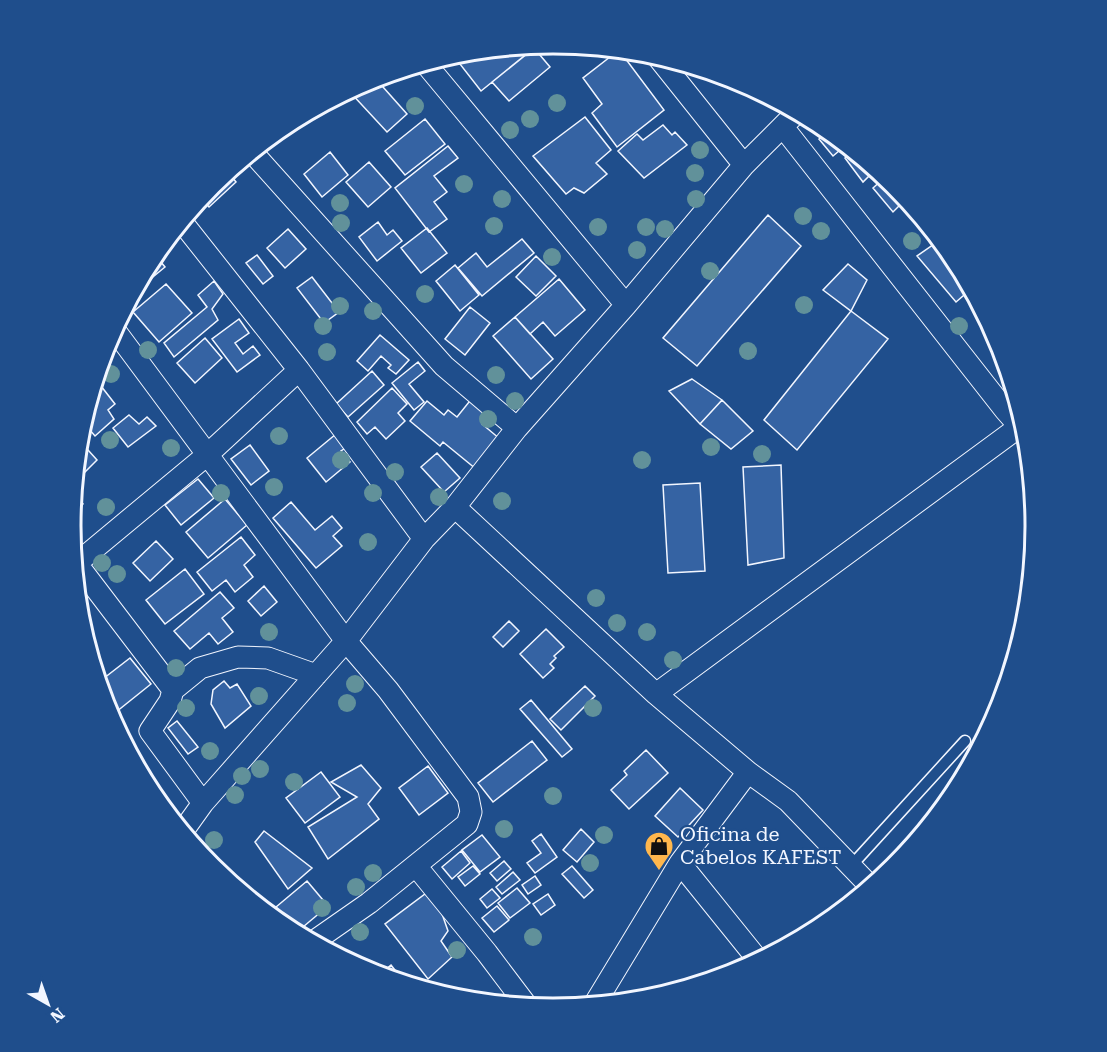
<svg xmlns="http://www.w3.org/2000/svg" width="1107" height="1052" font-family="'Roboto Serif',serif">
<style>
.building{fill:#3563a3;stroke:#f2f6ff;stroke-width:1.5}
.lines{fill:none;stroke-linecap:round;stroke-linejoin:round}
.service-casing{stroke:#f2f6ff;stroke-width:13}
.minor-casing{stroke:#f2f6ff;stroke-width:23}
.service{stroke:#1f4e8c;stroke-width:10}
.minor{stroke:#1f4e8c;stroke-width:21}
.tree{fill:#61919a}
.labels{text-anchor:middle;stroke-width:4.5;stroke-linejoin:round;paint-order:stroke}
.poi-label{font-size:20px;fill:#f2f6ff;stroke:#1f4e8c;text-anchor:start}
.rim{fill:none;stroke:#f2f6ff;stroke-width:3}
</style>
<rect width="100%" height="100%" fill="#1f4e8c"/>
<path class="building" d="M538 45 481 91 456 59 465 52Z
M534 48 550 67 509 101 492 82Z
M619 50 664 110 617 147 592 113 602 104 583 78Z
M375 78 407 114 387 132 349 91Z
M585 117 611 150 596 163 607 174 584 193 574 188 566 194 533 156Z
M425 119 445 144 405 175 385 151Z
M663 125 672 135 675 132 687 145 644 178 618 151 637 134 643 140Z
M829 131 846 145 833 156 819 139Z
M448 146 458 158 434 176 447 192 434 202 447 219 429 232 395 188Z
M853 150 876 169 863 182 845 158Z
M330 152 348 175 322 197 304 174Z
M369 162 391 187 368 207 346 182Z
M228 172 236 182 209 207 201 198 213 185Z
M885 177 906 199 893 212 873 188Z
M768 215 801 246 697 366 663 338Z
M378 222 387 235 393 230 402 241 377 261 359 237Z
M427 228 447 253 421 273 401 248Z
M288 229 306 249 285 268 267 248Z
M522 239 534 253 482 296 458 268 476 253 487 267Z
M940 240 955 258 971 289 956 302 917 256Z
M155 255 165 267 137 290 136 288Z
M257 255 273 276 263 284 246 263Z
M536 256 556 276 536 296 516 277Z
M848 264 867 280 851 311 823 290Z
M455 265 479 295 460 311 436 281Z
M312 277 339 312 324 323 297 288Z
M559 279 585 310 555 336 543 322 530 334 515 317Z
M214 281 223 294 212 309 218 320 174 357 164 343 207 307 198 295Z
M166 284 192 313 159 342 133 312Z
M470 307 490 323 465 355 445 339Z
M851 311 888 339 797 450 764 420Z
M515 317 553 359 531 379 493 336Z
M239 319 249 333 235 343 243 354 253 346 260 355 237 372 212 339Z
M380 335 409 360 396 374 388 368 391 365 381 356 368 371 357 361Z
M205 338 222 358 195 383 177 363Z
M418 362 425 371 409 384 424 402 414 410 392 383Z
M372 371 384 385 348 417 336 404Z
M692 379 722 400 700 424 669 391Z
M101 386 115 404 108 410 114 419 95 436 83 422 92 394Z
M392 388 407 404 398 413 405 421 386 439 375 427 367 434 357 422Z
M473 397 491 413 482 424 500 439 476 469 443 442 440 446 410 421 427 401 444 415 448 410 457 417Z
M722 400 753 431 731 449 700 424Z
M129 415 139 424 147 417 156 426 128 447 113 428Z
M336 434 347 447 341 451 350 462 326 482 307 458Z
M79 440 97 460 75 482Z
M250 445 269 471 251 485 231 459Z
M437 453 460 478 444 492 421 467Z
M781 465 784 558 748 565 743 467Z
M198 479 214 498 181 525 165 505Z
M700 483 705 571 668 573 663 485Z
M74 493 83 504 72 513Z
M225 499 247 525 208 558 186 532Z
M291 502 315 530 332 516 342 528 333 536 342 546 316 568 273 518Z
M241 537 255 555 244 565 253 577 235 592 226 580 212 591 197 572Z
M156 541 173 559 150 581 133 563Z
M185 569 204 594 165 624 146 600Z
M264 586 277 602 261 616 248 601Z
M220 592 234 608 222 618 233 632 218 644 209 633 190 649 174 631Z
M509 621 519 631 503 647 493 637Z
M546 629 564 647 554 656 556 658 550 664 554 668 543 678 520 654Z
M130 658 151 684 111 716 99 682Z
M224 681 230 688 237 684 251 706 225 728 211 704 213 690Z
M585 686 595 696 561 730 550 719Z
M531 700 572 749 562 757 520 709Z
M177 721 198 747 188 754 168 728Z
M532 741 547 760 493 802 478 783Z
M646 750 668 773 629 809 611 790 627 775 624 771Z
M361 765 381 788 368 804 379 819 328 859 308 827 357 797 331 782Z
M428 766 448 793 419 815 399 788Z
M321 772 340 797 305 823 286 798Z
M680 788 703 810 678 837 655 816Z
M581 829 594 842 577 862 563 850Z
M264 831 312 868 288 889 255 842Z
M541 834 557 857 535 873 527 863 541 853 532 841Z
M482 835 500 857 480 872 462 850Z
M461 851 470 863 452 879 442 867Z
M504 861 511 869 497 881 490 873Z
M473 866 480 874 465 886 458 877Z
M572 866 593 890 584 898 562 874Z
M513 872 520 880 502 894 496 887Z
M535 876 541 885 528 894 522 885Z
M307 881 328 906 297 932 276 907Z
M433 888 448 931 441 941 452 957 428 979 385 924Z
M517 888 530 903 510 918 498 903Z
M492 889 500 898 487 908 480 899Z
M548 894 555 905 541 915 533 904Z
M497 906 509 920 494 932 482 918Z
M391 965 405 983 379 975Z"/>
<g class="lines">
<g class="service-casing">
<path id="service" d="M851 866 965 741"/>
</g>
<g class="minor-casing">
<path id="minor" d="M657 56 744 165
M425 63 626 305
M783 127 1005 410 1027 435
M252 152 444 366 517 428
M182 222 299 370 424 539
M114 329 346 641 388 690 468 797 471 812 467 824 369 903 313 942
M455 507 656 694 748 772 788 801 871 887
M74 560 173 690 170 701 150 731 203 803
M77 563 207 455 299 370
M173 690 200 668 238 657 268 658 316 675
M656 694 1019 427
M183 831 203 803 346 641 424 539 455 507 517 428 626 305 744 165 797 112
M680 863 759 961
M416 866 487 953 527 1006
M594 1005 680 863 748 772"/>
</g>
<use href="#service" class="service"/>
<use href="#minor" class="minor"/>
</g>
<g class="tree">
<circle cx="557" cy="103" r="9"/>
<circle cx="415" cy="106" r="9"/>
<circle cx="530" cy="119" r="9"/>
<circle cx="510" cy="130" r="9"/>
<circle cx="700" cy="150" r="9"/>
<circle cx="695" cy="173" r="9"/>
<circle cx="464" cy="184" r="9"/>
<circle cx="502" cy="199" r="9"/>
<circle cx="696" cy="199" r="9"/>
<circle cx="340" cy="203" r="9"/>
<circle cx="803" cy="216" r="9"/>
<circle cx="341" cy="223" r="9"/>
<circle cx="494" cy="226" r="9"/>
<circle cx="598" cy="227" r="9"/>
<circle cx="646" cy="227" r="9"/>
<circle cx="665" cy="229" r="9"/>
<circle cx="821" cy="231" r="9"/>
<circle cx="912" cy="241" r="9"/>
<circle cx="637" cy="250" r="9"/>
<circle cx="552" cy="257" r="9"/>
<circle cx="710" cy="271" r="9"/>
<circle cx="425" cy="294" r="9"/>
<circle cx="804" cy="305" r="9"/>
<circle cx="340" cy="306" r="9"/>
<circle cx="373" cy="311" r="9"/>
<circle cx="323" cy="326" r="9"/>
<circle cx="959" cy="326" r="9"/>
<circle cx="148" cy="350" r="9"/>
<circle cx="748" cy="351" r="9"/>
<circle cx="327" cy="352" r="9"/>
<circle cx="111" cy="374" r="9"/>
<circle cx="496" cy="375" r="9"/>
<circle cx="515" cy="401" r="9"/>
<circle cx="488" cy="419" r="9"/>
<circle cx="279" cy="436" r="9"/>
<circle cx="110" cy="440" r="9"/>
<circle cx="711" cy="447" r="9"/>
<circle cx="171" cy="448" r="9"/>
<circle cx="762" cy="454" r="9"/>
<circle cx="341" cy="460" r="9"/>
<circle cx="642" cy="460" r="9"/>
<circle cx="395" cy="472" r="9"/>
<circle cx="274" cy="487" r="9"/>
<circle cx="221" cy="493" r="9"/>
<circle cx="373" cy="493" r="9"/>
<circle cx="439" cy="497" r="9"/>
<circle cx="502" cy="501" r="9"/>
<circle cx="106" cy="507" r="9"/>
<circle cx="368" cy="542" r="9"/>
<circle cx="102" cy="563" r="9"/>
<circle cx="117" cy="574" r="9"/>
<circle cx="596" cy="598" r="9"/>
<circle cx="617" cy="623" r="9"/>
<circle cx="269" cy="632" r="9"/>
<circle cx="647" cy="632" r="9"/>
<circle cx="673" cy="660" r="9"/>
<circle cx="176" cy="668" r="9"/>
<circle cx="355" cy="684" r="9"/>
<circle cx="259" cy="696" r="9"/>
<circle cx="347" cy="703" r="9"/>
<circle cx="186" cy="708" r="9"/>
<circle cx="593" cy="708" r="9"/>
<circle cx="210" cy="751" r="9"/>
<circle cx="260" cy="769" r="9"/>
<circle cx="242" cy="776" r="9"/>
<circle cx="294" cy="782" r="9"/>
<circle cx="235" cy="795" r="9"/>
<circle cx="553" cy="796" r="9"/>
<circle cx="504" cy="829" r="9"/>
<circle cx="604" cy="835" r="9"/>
<circle cx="214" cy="840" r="9"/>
<circle cx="590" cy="863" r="9"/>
<circle cx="373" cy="873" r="9"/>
<circle cx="356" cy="887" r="9"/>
<circle cx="322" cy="908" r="9"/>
<circle cx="360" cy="932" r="9"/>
<circle cx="533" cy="937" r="9"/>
<circle cx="457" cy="950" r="9"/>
</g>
<defs>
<g id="shop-pin" transform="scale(1.5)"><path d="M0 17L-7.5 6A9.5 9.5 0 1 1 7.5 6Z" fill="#ffb74d" stroke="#1f4e8c"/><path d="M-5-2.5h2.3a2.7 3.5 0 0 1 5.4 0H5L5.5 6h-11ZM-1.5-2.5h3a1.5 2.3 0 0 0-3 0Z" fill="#111"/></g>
</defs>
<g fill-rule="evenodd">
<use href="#shop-pin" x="659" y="846"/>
</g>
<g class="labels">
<g class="poi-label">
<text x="680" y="841">Oficina de<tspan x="680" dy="23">Cabelos KAFEST</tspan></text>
</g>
</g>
<path d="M0 0H1107V1052H0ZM81 526a472 472 0 1 1 944 0a472 472 0 1 1-944 0Z" fill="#1f4e8c" fill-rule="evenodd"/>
<path class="rim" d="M81 526a472 472 0 1 1 944 0a472 472 0 1 1-944 0Z"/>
<g transform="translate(48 1004) rotate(140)" stroke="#1f4e8c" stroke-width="4.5" paint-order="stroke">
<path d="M0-4.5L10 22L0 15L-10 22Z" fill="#f2f6ff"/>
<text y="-9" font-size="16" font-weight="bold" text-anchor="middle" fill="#f2f6ff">N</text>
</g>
</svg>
